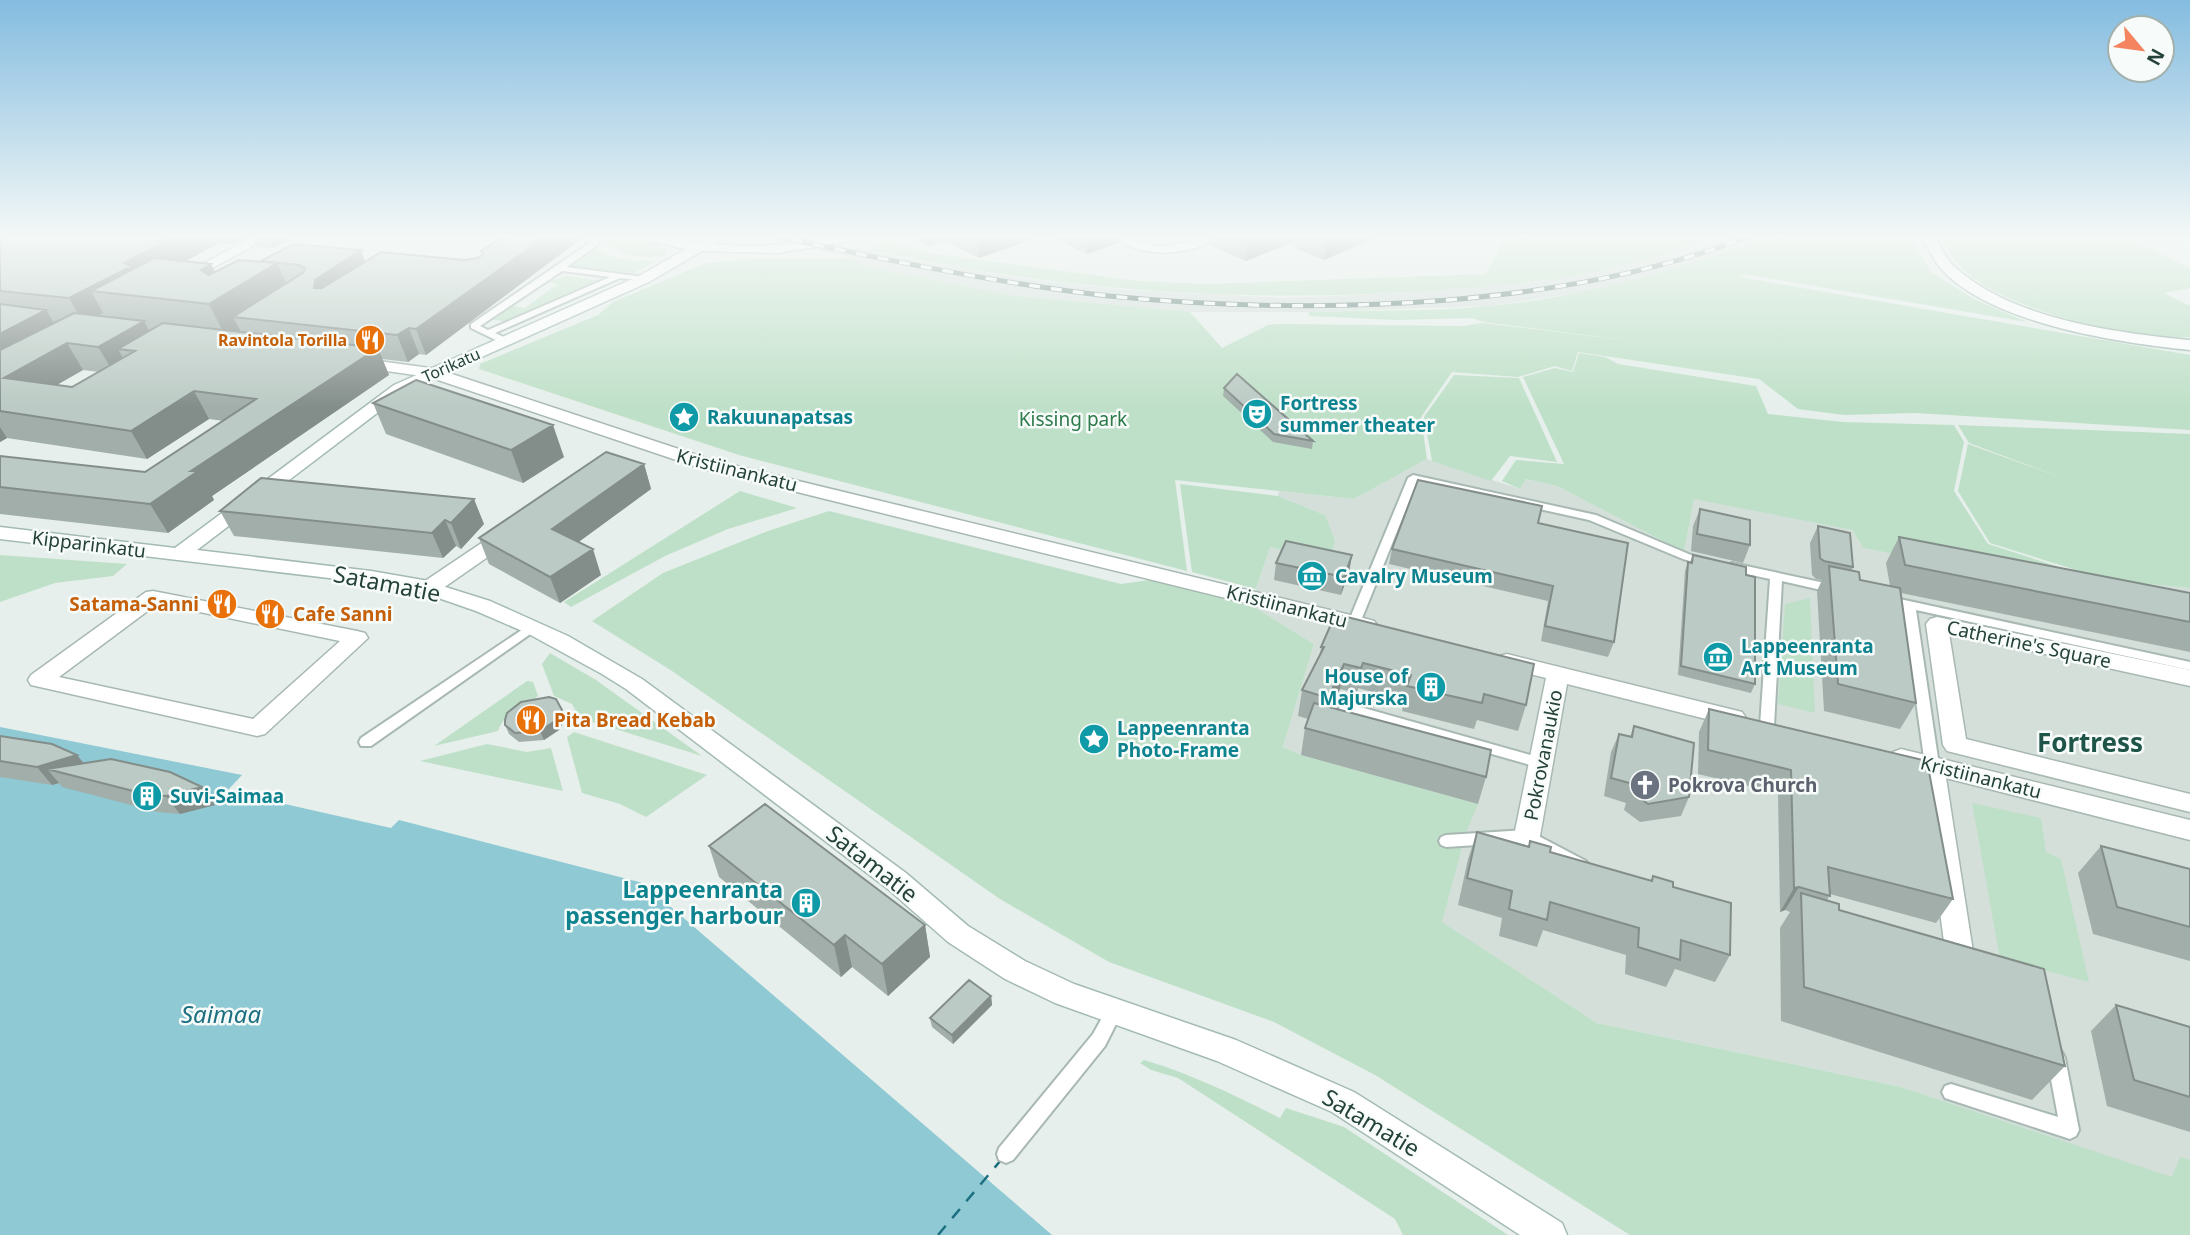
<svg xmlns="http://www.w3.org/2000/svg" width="2190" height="1235" font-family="'Noto Sans',sans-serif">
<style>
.built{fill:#d4dfda}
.green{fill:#bfe0c8}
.water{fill:#8ec9d4}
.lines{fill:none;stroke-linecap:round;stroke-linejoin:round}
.ferry{stroke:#1c6f80;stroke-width:2.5;stroke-dasharray:12 10;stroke-linecap:butt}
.lane-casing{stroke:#a8b8b2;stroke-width:4}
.street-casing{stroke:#a8b8b2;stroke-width:3}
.secondary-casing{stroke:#a4bbb3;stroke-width:3}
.lane{fill:#fff;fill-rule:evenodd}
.street{fill:#fff;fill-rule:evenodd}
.secondary{fill:#fff;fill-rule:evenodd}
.rail-casing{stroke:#5f7d75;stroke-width:5}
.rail{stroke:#f7fbf9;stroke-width:3.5;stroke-dasharray:11;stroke-linecap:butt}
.wall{fill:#a1aea9;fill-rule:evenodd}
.shaded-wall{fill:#838d89}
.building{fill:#bbcac4;stroke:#838d89;stroke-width:2}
.labels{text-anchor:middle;stroke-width:5;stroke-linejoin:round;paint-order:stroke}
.far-food-label{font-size:16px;font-weight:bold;fill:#c56008;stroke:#f7fbf9;text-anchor:end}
.far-street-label{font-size:16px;fill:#24423a;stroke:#f7fbf9}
.culture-label{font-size:19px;font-weight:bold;fill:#0d838f;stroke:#f7fbf9;text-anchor:start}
.park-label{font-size:19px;fill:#2d7a4b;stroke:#f7fbf9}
.street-label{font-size:19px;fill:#24423a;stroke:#f7fbf9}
.food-label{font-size:19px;font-weight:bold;fill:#c56008;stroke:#f7fbf9;text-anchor:start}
.worship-label{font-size:19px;font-weight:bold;fill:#5b616d;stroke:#f7fbf9;text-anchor:start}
.near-street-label{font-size:23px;fill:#24423a;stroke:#f7fbf9}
.near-culture-label{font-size:23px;font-weight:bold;fill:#0d838f;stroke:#f7fbf9;text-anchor:end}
.near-water-label{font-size:24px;font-style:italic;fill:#1c6f80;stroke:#f7fbf9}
.district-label{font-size:26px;font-weight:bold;fill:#1f5548;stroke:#f7fbf9}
</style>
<rect width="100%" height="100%" fill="#e6efeb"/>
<path class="built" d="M744 235H796L927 263 1035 280 1128 290 1280 298 1364 295 1539 282 1690 245 1717 235H1773L1695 264 1591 291 1489 306 1308 312H1190L1009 295 862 266 854 258Z
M1427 459 1520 489 1526 479 1557 486 1684 552 1694 498 1852 530 1863 548 2109 596 2108 580 2190 588V1160L2180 1158 2172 1178 1901 1087 1597 1023 1441 922 1466 833 1477 804 1301 755 1283 747 1314 644 1251 605 1270 547 1329 562 1325 515 1278 496 1279 491 1354 499Z"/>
<path class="green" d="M597 235C620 235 648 234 666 251L664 256C627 258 625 258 597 235Z
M1507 235H1717C1680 248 1640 263 1601 271 1542 283 1482 287 1422 291 1236 304 1052 289 869 250L876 244 888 240 928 253 1137 281 1209 284 1486 274Z
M1773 235H1908L1931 272 1974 299 2027 322 1744 274 1739 277 2190 355V430L1916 413 1844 415 1798 409 1759 379 1578 352 1572 371 1555 366 1518 377 1452 372 1421 417 1427 459 1354 499 1175 480 1187 571 739 455 479 369 480 364 598 315 613 302 706 263 756 259 854 258 862 266 1009 295 1190 312 1222 348 1268 325 1280 324 1463 326 1482 323 1648 343 1483 322 1472 318 1395 320 1310 316 1308 312C1368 310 1429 312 1489 306 1587 297 1681 269 1773 235Z
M1939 235H2120L2190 268V288L2164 293 2190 306V337C2174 337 2157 338 2142 336 2094 329 2003 305 1967 273 1955 263 1946 248 1939 235Z
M596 248C616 261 633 262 657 261L634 273 570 266Z
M567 276 600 281 505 321 493 320 513 306 525 308 558 284 546 282Z
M1579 353 1605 357 1618 364 1756 386 1768 414 1843 422 1954 425 1964 442 1954 491 1988 544 2106 582 2109 596 1863 548 1852 530 1694 499 1684 552 1557 486 1526 479 1520 489 1502 481 1516 460 1564 464 1523 377 1555 368 1573 372Z
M1454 375 1519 378 1557 462 1510 456 1491 481 1432 461 1424 417Z
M1958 425 2190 434V588L2108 580 1990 543 1958 491 1968 444 2068 480 1969 443Z
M1180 484 1278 496 1325 515 1335 541 1329 562 1270 547 1256 589 1192 572Z
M740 491 797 508 728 529 665 556 571 607 564 602Z
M829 511 1121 584 1157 579 1251 605 1314 644 1283 747 1301 755 1478 804 1466 833 1442 922 1597 1023 1901 1087 2172 1177 2180 1157 2190 1160V1235H1630L1375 1075 1274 1022 1109 962 1000 899 672 671 592 621 663 573 768 531Z
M0 555 127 564 113 576 55 583 0 602Z
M1810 598 1815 713 1778 704 1785 604Z
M550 653 596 680 702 756 580 718 572 704 554 696 542 664Z
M527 681 533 682 538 696C524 712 509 704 498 731L434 746Z
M574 732 707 775 646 817 620 804 582 793 567 737Z
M487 744 527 752 551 748 563 791 420 761Z
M1972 803 2041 818 2046 852 2061 859 2089 982 2000 959Z
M1144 1060C1192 1074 1236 1096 1280 1118L1286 1108 1344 1127 1508 1235H1403L1395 1219 1178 1078 1151 1070 1140 1063Z"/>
<path class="water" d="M0 727 242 775 227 791 391 828 399 820 643 883 1052 1235H0Z"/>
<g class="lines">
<path class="ferry" d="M938 1235 1001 1160"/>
<g class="lane-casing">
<path id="lane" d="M594 240 601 242 567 267 644 277 648 279 647 281 620 278 495 333 508 339V343H502L471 328V324ZM562 271 610 277 488 330 480 326Z
M1413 475 1596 515 1691 555 1711 560 1713 562 1707 566 1683 559 1589 520 1417 482 1360 623 1358 626H1350L1348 623 1408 478Z
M1732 563 1834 585 1840 589 1834 593 1782 581 1774 726 1772 729H1762L1760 726 1770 579 1728 570 1726 567Z
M1886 596 2190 662V670L1916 610 1939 765 1937 769H1927L1925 765 1903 608 1882 603 1880 600 1882 597Z
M532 623 536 624 538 627 536 630 371 746H361L359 742 361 738Z
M1346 703 1541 758 1546 759 1548 763 1546 767 1541 768 1341 711 1339 708 1341 705Z
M1527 830 1586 861 1589 865 1586 869 1581 871 1576 869 1525 842 1446 847 1441 845 1439 841 1441 837 1446 835Z
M1114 1004 1120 1007 1122 1012 1105 1046 1013 1160 1006 1163 999 1160 997 1154 999 1148 1093 1034 1108 1007Z
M2056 1050 2062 1052 2065 1058 2079 1130 2076 1136 2070 1139 1951 1100 1945 1098 1942 1092 1945 1086 1951 1084 2058 1117 2047 1058 2050 1052Z"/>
</g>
<g class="street-casing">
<path id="street" d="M256 235H272L191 280H181L179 277Z
M1111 235C1133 234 1145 247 1165 246 1184 245 1199 234 1219 235 1193 258 1137 259 1111 235Z
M357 358 437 369 712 460 1367 619 1374 621 1378 626 1374 631 1367 633 700 468 429 377 351 366 349 363 351 360Z
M505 530 512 532 515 536 512 540 436 593H422L419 588 422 583 498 532Z
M153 591 357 631 365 633 368 638 265 734 257 736 31 685 28 680 31 675 146 592ZM157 604H161L340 641 253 719 59 677Z
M1937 617 2190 670V686L1949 633 1966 739 2190 794V812L1947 751 1943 745 1926 624 1930 619Z
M1507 654 1734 710 1742 712 1746 718 1742 724 1734 726 1567 684 1540 836 1536 843 1527 846 1518 843 1514 836 1546 678 1499 666 1496 661 1499 656Z
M1901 749 2190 820V840L1946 778 1976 971 1972 980 1962 983 1952 980 1948 971 1921 772 1893 764 1889 758 1893 752Z"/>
</g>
<g class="secondary-casing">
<path id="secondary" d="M634 235H656L697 243 713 235 720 239 714 244C744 247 775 246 806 242 828 239 849 234 871 235L869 238 778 253 702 251 649 282 406 391 197 550 371 571 423 580 490 601 568 636 642 679 906 873 968 926 1025 961 1074 984 1236 1040 1354 1092 1562 1223 1567 1235H1520L1332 1112 1217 1061 1055 1003 1005 979 948 942 888 889 626 689 602 674 527 633 476 611 424 593 371 583 0 539V527L175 548 394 385 639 276 686 249 635 238Z
M1922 235H1934C1940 246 1945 258 1955 267 2011 319 2116 333 2190 340V350C2119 343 1994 324 1943 271 1934 261 1927 247 1922 235Z"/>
</g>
<use href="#lane" class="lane"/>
<use href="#street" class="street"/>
<use href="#secondary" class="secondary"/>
<g class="rail-casing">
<path id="rail" d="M770 235C882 259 995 283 1109 296 1222 307 1335 309 1448 300 1553 291 1655 273 1753 235"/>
</g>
<use href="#rail" class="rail"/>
</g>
<path class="wall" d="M0 235H297L273 248 256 247 251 235 232 244 219 243 186 261 211 264 215 273 262 262 464 260 582 238 426 355 419 354 408 362 382 359 389 375 212 496 214 500 168 533 0 514V456L145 472 224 421 209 419 147 459 7 438 0 442ZM83 370 99 372 72 387 56 385Z
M907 235H1045L979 258 945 241 928 246Z
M1048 235H1118V243L1087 254Z
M1209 235H1379V236L1324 260 1295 248 1296 241 1246 261 1209 245Z
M1224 388 1313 441 1312 449 1273 442 1223 396Z
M373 403 564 457 523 483 386 434Z
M644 464 651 489 578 542 601 575 560 603 489 564 479 538Z
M261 478 484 524 461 549 456 546 443 558 234 536 220 511Z
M1700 509 1750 545 1743 563 1691 551 1693 526Z
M1538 523 1614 642 1608 657 1541 641 1548 601 1389 564 1392 549Z
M1818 526 1853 567 1852 570 1860 580 1890 586 1886 563 1899 537 2190 593V652L1901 593 1916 703 1900 729 1824 711 1817 591 1822 580 1816 579 1812 575 1810 543Z
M1352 555 1349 572 1341 595 1274 580 1276 563Z
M1693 555 1746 575 1755 684 1751 693 1678 675 1685 571 1688 562H1690Z
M1321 647 1526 705 1518 731 1477 720 1474 729 1402 711 1404 701 1358 688 1357 693 1340 689 1331 708 1486 777 1478 804 1301 755 1305 728 1308 719 1298 716 1302 690 1320 656Z
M1709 709 1927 761 1953 899 1936 923 1830 894 1827 901 1839 910 2065 1066 2032 1100 1781 1021 1780 928 1790 912 1785 910 1780 912 1778 793 1698 774 1699 732Z
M565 719 559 730 544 740 519 742 509 734 505 725Z
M1634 726 1689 797 1681 816 1640 822 1624 810 1626 803 1604 796 1611 752 1619 734 1630 737Z
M0 736 77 755 84 763 215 805 180 814 158 812 62 787 59 783 52 785 0 777Z
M1477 832 1529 846 1530 841 1550 852 1651 881 1653 876 1673 887 1730 955 1715 982 1675 969 1666 987 1625 974 1626 955 1543 930 1537 947 1499 936 1502 918 1458 905 1468 859Z
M709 846 925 925 930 957 888 996 852 967 841 977 719 877Z
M2101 846 2190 869V961L2093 934 2078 873Z
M991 996 992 1005 953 1044 932 1027 930 1018Z
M2116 1005 2190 1027V1132L2107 1106 2091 1031Z"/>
<path class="shaded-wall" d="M178 235H215L219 243 142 285 91 291 103 313 83 323 69 298 124 263Z
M228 235H251L232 244Z
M267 235H297L273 248Z
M548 235H581L582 238 426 355 416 329Z
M927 235H945V241L928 246Z
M977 235H1045L979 258Z
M1087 235H1118V243L1087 254Z
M1191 235H1206L1191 237Z
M1258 235H1296V241L1246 261 1248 238Z
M1341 235H1379V236L1324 260 1326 241Z
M361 250 370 275 326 305 314 288 315 280Z
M277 263 293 299 233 317 241 332 228 341 209 304 201 270 211 264 225 294Z
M46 310 62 336 0 369V334Z
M144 321 158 347 118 349 127 365 114 373 98 347Z
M409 328 419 354 408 362 397 335Z
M67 343 83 370 22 405 4 378Z
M378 348 389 375 212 496 214 500 168 533 150 504 191 471Z
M194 391 209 419 147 459 131 431Z
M553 425 564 457 523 483 511 450Z
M0 427 7 438 0 442Z
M644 464 651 489 561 555 552 529Z
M474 499 484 524 461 549 451 523Z
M445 520 456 546 443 558 432 533Z
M593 549 601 575 560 603 550 577Z
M1352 555 1349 572 1341 595 1344 577Z
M1363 663 1357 693 1361 668Z
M1344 664 1340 689 1324 724 1328 698Z
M562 710 565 719 559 730 544 740 540 731Z
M77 755 91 773 47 769 59 783 52 785 37 767Z
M202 787 215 805 180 814 166 796Z
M1799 887 1785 910 1780 912 1794 888Z
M925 925 930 957 888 996 882 964Z
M845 935 852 967 841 977 834 945Z
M991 996 992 1005 953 1044 952 1035Z"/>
<path class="building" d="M0 235H178L124 263 132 266 69 298 0 291Z
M506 235H548L416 329 409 328 397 335 233 317 304 272 305 268 299 265 261 261 293 244 361 250 315 280 314 288H322L381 252 464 260 478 258 483 254 481 251Z
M1239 235H1258L1248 238Z
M1311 235H1341L1326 241Z
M154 258 211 264 201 270 209 275 239 260 277 263 209 304 91 291Z
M0 304 46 310 0 334Z
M74 313 144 321 98 347 67 343 4 378 72 387 135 351 118 349 163 323 378 348 191 471H198L150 504 0 487V456L145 472 256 399 194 391 131 431 0 411V350Z
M1237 374 1313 441 1274 434 1224 388Z
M416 380 553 425 511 450 373 403Z
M606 452 644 464 552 529 593 549 550 577 479 538Z
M261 478 474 499 451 523 445 520 432 533 220 511Z
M1418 480 1542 506 1538 523 1628 543 1614 642 1545 626 1553 586 1392 549Z
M1700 509 1750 520V545L1697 534Z
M1818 526 1850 533 1853 567 1824 561 1820 558Z
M1899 537 2190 593V622L1905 565Z
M1286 541 1352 555 1344 577 1276 563Z
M1693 555 1746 567V575L1755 577V684L1681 666 1688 562 1692 563Z
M1829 566 1859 572 1860 580 1900 588 1916 703 1838 684Z
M1343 616 1534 664 1526 705 1484 694 1482 703 1407 686 1411 675 1363 663 1361 668 1344 664 1328 698 1302 690 1324 647H1321L1332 622 1340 624Z
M549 697 556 699 562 710 555 721 540 731 515 733 505 725V720L507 713 521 702Z
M1314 703 1491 750 1486 777 1305 728Z
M1709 709 1927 761 1953 899 1828 867 1830 896 1799 887 1794 888 1791 770 1708 750Z
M1634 726 1694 743 1689 797 1648 804 1632 792 1633 784 1611 778 1619 734 1632 737Z
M0 736 52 744 77 755 37 767 0 761Z
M111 759 170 772 202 787 166 796 145 794 47 769Z
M765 804 925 925 882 964 845 935 834 945 709 846Z
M1477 832 1529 847 1530 841 1551 847 1550 852 1652 881 1653 876 1673 882V887L1731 903 1730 955 1681 940 1680 960 1638 947 1639 928 1550 902 1547 920 1509 909 1512 891 1467 878Z
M2101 846 2190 869V927L2117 907Z
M1801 893 1839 904V910L2044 969 2065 1066 1804 987Z
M969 980 991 996 952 1035 930 1018Z
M2116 1005 2190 1027V1097L2134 1080Z"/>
<linearGradient id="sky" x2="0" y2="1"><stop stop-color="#84bce0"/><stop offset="0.58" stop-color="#f4f8f6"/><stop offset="1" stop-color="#f4f8f6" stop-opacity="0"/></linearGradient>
<rect width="2190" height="408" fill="url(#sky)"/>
<defs>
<g id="restaurant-disc" transform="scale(1.575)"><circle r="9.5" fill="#e8710a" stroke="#f7fbf9"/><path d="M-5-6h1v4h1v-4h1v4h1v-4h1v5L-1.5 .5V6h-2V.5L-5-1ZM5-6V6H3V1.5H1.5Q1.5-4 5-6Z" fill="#fff"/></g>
<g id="theatre-disc" transform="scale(1.575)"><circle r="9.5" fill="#0f9aa8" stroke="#f7fbf9"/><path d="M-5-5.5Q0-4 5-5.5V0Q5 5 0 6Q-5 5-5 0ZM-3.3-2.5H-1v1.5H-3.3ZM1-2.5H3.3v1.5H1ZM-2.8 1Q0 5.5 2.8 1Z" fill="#fff"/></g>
<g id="sight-disc" transform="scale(1.575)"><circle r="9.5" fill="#0f9aa8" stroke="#f7fbf9"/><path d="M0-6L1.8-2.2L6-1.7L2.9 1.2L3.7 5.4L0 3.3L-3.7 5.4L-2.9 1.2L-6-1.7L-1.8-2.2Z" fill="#fff"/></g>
<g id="museum-disc" transform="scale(1.575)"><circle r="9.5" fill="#0f9aa8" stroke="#f7fbf9"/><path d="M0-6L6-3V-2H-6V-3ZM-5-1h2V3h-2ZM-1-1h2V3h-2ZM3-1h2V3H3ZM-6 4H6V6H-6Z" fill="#fff"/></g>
<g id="building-disc" transform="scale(1.575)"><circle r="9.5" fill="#0f9aa8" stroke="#f7fbf9"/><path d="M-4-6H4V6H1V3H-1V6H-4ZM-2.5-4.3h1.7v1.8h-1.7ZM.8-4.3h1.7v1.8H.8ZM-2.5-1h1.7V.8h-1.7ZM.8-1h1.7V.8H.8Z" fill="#fff"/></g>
<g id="church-disc" transform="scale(1.575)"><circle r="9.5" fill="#6b7280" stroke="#f7fbf9"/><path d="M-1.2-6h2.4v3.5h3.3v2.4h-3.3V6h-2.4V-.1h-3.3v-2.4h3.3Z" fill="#fff"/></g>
</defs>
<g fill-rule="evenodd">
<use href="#restaurant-disc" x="370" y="340"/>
<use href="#theatre-disc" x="1257" y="414"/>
<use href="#sight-disc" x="684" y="417"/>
<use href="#museum-disc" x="1312" y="576"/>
<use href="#restaurant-disc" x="222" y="604"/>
<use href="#restaurant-disc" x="270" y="614"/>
<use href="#museum-disc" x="1718" y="657"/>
<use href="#building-disc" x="1431" y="687"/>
<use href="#restaurant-disc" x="531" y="720"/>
<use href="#sight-disc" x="1094" y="739"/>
<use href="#church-disc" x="1645" y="785"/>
<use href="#building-disc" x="147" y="796"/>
<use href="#building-disc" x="806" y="903"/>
</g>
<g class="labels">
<g class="far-food-label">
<text x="347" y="346">Ravintola Torilla</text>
</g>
<g class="far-street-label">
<text transform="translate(451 365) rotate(-24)" y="6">Torikatu</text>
</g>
<g class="culture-label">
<text x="1280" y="410">Fortress<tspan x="1280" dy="22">summer theater</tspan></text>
<text x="707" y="424">Rakuunapatsas</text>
<text x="1335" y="583">Cavalry Museum</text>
<text x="1741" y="653">Lappeenranta<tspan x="1741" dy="22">Art Museum</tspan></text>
<text x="1408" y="683" text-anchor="end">House of<tspan x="1408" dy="22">Majurska</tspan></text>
<text x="1117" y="735">Lappeenranta<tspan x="1117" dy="22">Photo-Frame</tspan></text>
<text x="170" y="803">Suvi-Saimaa</text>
</g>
<g class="park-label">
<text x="1073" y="426">Kissing park</text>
</g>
<g class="street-label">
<text transform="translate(737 470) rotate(14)" y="7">Kristiinankatu</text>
<text transform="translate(89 544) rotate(7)" y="7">Kipparinkatu</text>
<text transform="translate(1287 606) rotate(14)" y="7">Kristiinankatu</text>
<text transform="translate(2029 644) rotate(12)" y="7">Catherine's Square</text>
<text transform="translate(1543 755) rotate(-79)" y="7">Pokrovanaukio</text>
<text transform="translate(1981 777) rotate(14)" y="7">Kristiinankatu</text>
</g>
<g class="food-label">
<text x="199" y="611" text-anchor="end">Satama-Sanni</text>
<text x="293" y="621">Cafe Sanni</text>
<text x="554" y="727">Pita Bread Kebab</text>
</g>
<g class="worship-label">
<text x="1668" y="792">Pokrova Church</text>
</g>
<g class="near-street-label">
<text transform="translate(387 584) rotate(11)" y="8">Satamatie</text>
<text transform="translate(872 864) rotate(38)" y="8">Satamatie</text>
<text transform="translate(1371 1123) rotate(31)" y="8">Satamatie</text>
</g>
<g class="near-culture-label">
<text x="783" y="898">Lappeenranta<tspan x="783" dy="26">passenger harbour</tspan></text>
</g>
<g class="near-water-label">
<text x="221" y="1023">Saimaa</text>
</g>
<g class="district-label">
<text x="2090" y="752">Fortress</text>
</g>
</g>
<g transform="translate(2141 49) rotate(119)"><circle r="33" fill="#f7fbf9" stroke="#a3b1ad" stroke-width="2"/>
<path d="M0-5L12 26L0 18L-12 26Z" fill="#f4845f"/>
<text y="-10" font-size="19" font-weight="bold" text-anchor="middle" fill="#24423a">N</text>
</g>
</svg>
